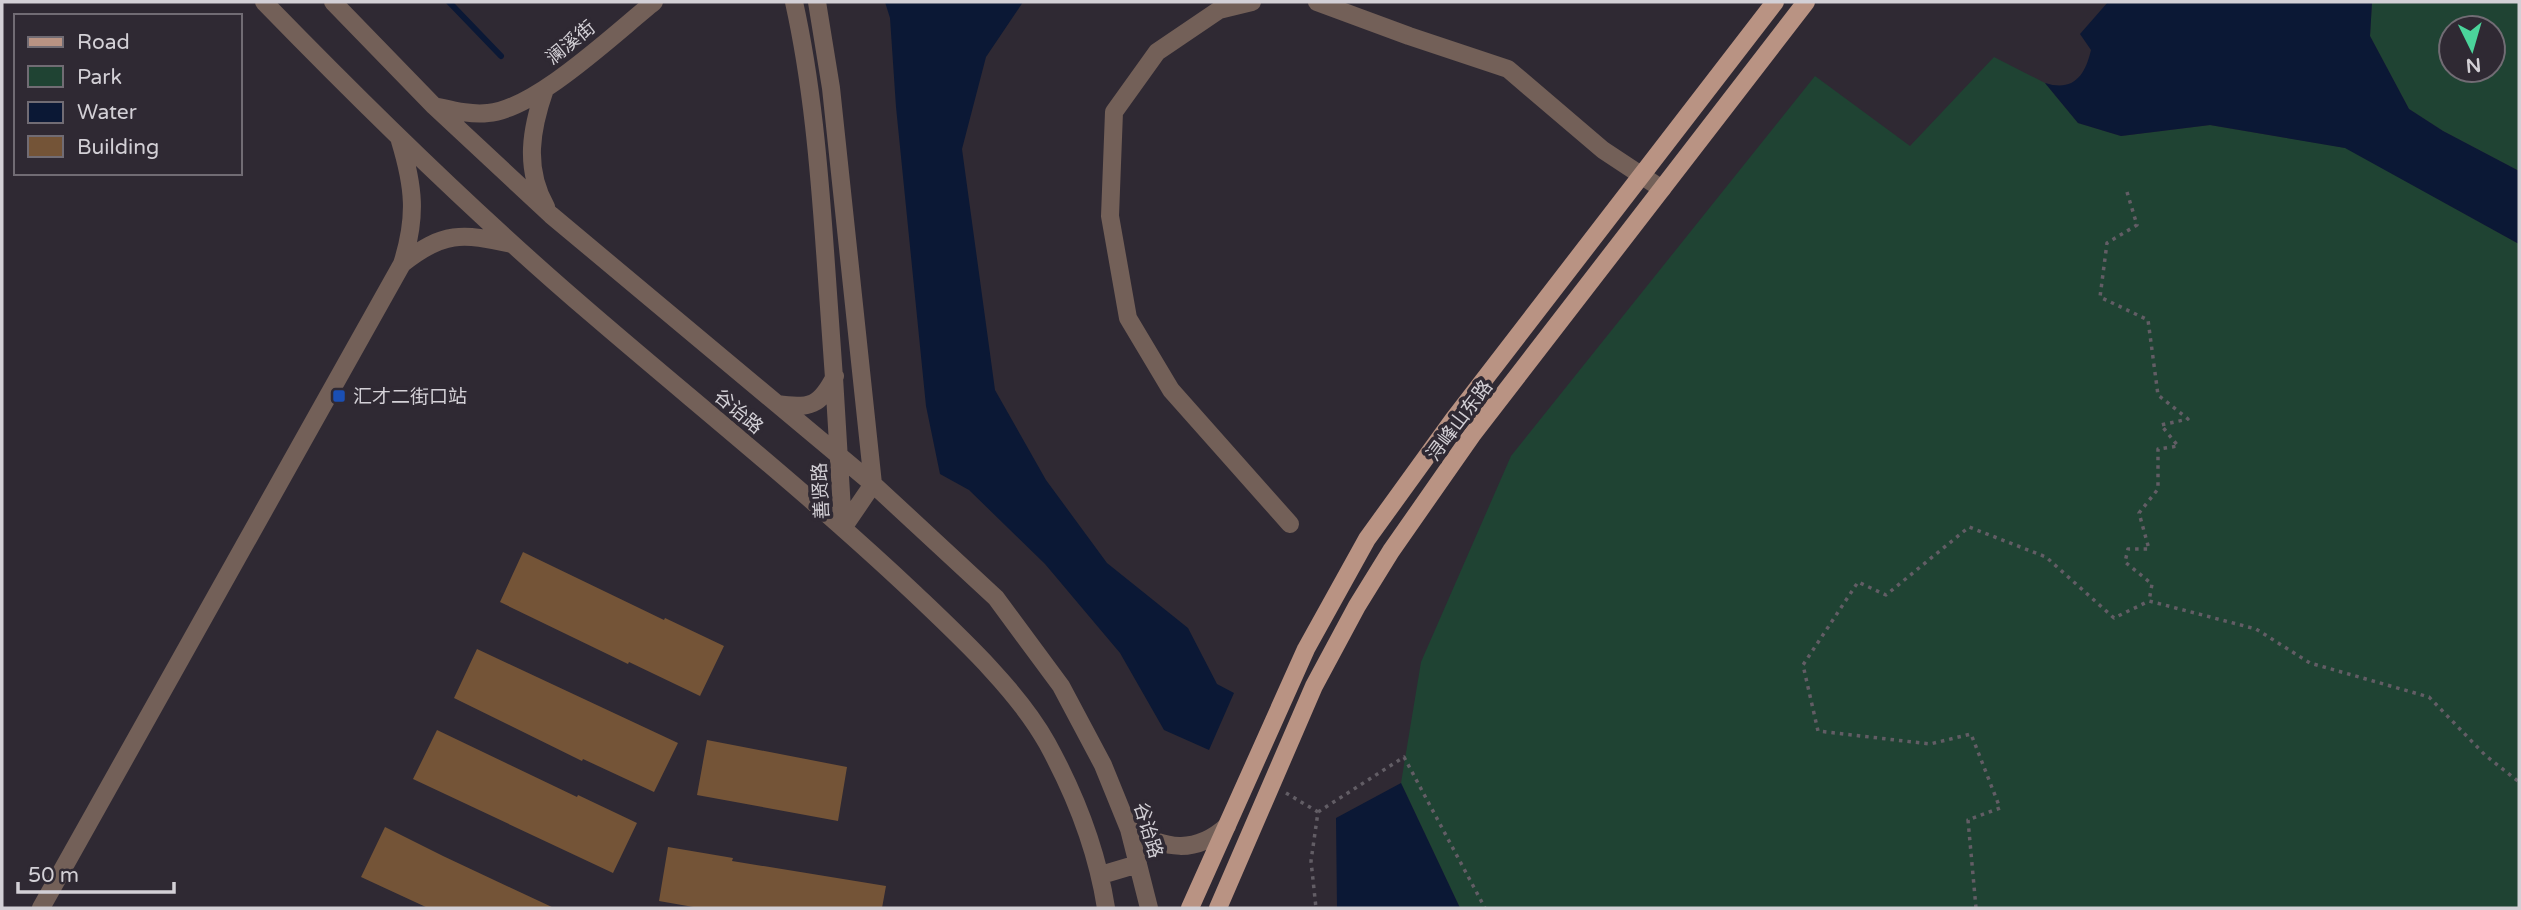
<svg xmlns="http://www.w3.org/2000/svg" width="2521" height="910" font-family="'Varela Round','Noto Sans SC',sans-serif">
<style>
.green{fill:#1f4333;fill-rule:evenodd}
.water{fill:#0b1835}
.lines{fill:none;stroke-linecap:round;stroke-linejoin:round}
.stream{stroke:#0b1835;stroke-width:6}
.building{fill:#745437}
.path{stroke:#625d65;stroke-width:3.5;stroke-dasharray:3.5 5;stroke-linecap:butt}
.minor{stroke:#736058;stroke-width:18}
.major{stroke:#b99383;stroke-width:18}
.transit-dot{fill:#1a4fb4;stroke:#2f2933;stroke-width:2.5}
.labels{text-anchor:middle;stroke-width:7;stroke-linejoin:round;paint-order:stroke}
.street-label{font-size:19px;fill:#d3d0d6;stroke:#2f2933}
.poi-label{font-size:19px;fill:#d3d0d6;stroke:#2f2933;text-anchor:start}
</style>
<rect width="100%" height="100%" fill="#2f2933"/>
<path class="green" d="M2372 2H2519V171L2443 131 2409 109 2370 36ZM2451 28H2493V70H2451Z
M1994 57 2045 83 2078 123 2121 136 2210 125 2346 148 2519 244V908H1460L1401 783 1421 662 1511 456 1815 76 1910 146Z"/>
<path class="water" d="M885 2H1023L986 57 962 149 995 390 1046 480 1107 563 1188 628 1217 684 1234 693 1209 750 1164 730 1120 653 1045 564 969 490 940 474 926 406 896 107 890 18Z
M2108 2H2372L2370 36 2409 109 2443 131 2519 171V244L2345 148 2210 125 2121 136 2078 123 2045 83C2073 92 2085 76 2091 50L2080 34Z
M1401 783 1460 908H1337L1336 818Z"/>
<g class="lines">
<path class="stream" d="M449 2 501 56"/>
</g>
<path class="building" d="M523 552 664 620 665 618 724 646 700 696 629 662 628 664 500 602Z
M477 649 678 743 654 792 583 759 582 761 454 698Z
M437 730 577 797 578 795 637 823 613 873 413 779Z
M707 740 847 767 838 821 697 795Z
M385 827 443 856 554 908H428L361 877Z
M668 847 733 858 732 861 886 886 882 908H699L659 901Z"/>
<g class="lines">
<path class="path" d="M2127 192 2137 225 2107 243 2100 297 2148 320 2158 395 2188 419 2161 425 2178 446 2158 449V489L2139 513 2149 549H2128L2125 562 2152 584 2149 601 2256 629 2310 663 2429 697 2485 755 2519 782
M1286 793 1318 812 1311 861 1316 908
M1318 812 1404 757 1485 908
M1976 908 1968 820 2000 808 1971 734 1930 744 1818 731 1803 665 1858 582 1886 595 1969 527 2046 557 2114 618 2149 601"/>
<path class="minor" d="M264 2C370 111 478 217 593 315 700 407 810 495 913 592 957 634 1017 689 1047 743 1075 794 1097 850 1106 908
M333 2 434 106 551 215 873 484 996 598 1061 686 1103 765 1129 829 1149 908
M794 2C812 83 819 167 825 251 832 343 838 435 843 528
M817 2 831 88 873 484 843 528
M1252 2 1219 10 1157 52 1114 112 1110 216 1128 318 1171 390 1290 524
M1317 2 1409 36 1508 69 1603 150 1662 189
M545 89C531 129 524 168 546 207
M434 106C452 110 470 115 488 113 536 109 615 33 654 2
M402 264C443 231 462 233 512 244
M777 404C810 409 820 406 835 376
M1129 829C1165 849 1195 855 1227 826
M1101 875 1138 864
M41 908 402 264C417 217 414 187 400 141"/>
<path class="major" d="M1190 908 1306 649 1367 539 1453 420 1775 2
M1218 908 1314 686 1357 606 1391 551 1472 435 1806 2"/>
</g>
<rect class="transit-dot" x="332" y="389" width="14" height="14" rx="3.5"/>
<g class="labels">
<g class="street-label">
<text transform="translate(570 42) rotate(-39)" y="7">澜溪街</text>
<text transform="translate(739 411) rotate(40)" y="7">谷诒路</text>
<text transform="translate(1459 420) rotate(-53)" y="7">浔峰山东路</text>
<text transform="translate(820 491) rotate(-93)" y="7">善贤路</text>
<text transform="translate(1149 830) rotate(73)" y="7">谷诒路</text>
</g>
<g class="poi-label">
<text x="353" y="403">汇才二街口站</text>
</g>
</g>
<rect width="2521" height="910" fill="none" stroke="#d3d0d6" stroke-width="7"/>
<rect x="14" y="14" width="228" height="161" fill="#2f2933" stroke="#716c74" stroke-width="2"/>
<rect x="28" y="37" width="35" height="10" fill="#b99383" stroke="#716c74" stroke-width="2"/>
<text x="77" y="49" font-size="21" fill="#d3d0d6">Road</text>
<rect x="28" y="66" width="35" height="21" fill="#1f4333" stroke="#716c74" stroke-width="2"/>
<text x="77" y="84" font-size="21" fill="#d3d0d6">Park</text>
<rect x="28" y="102" width="35" height="21" fill="#0b1835" stroke="#716c74" stroke-width="2"/>
<text x="77" y="119" font-size="21" fill="#d3d0d6">Water</text>
<rect x="28" y="136" width="35" height="21" fill="#745437" stroke="#716c74" stroke-width="2"/>
<text x="77" y="154" font-size="21" fill="#d3d0d6">Building</text>
<g transform="translate(2472 49) rotate(175)"><circle r="33" fill="#2f2933" stroke="#716c74" stroke-width="2"/>
<path d="M0-5L12 26L0 18L-12 26Z" fill="#4bd49b"/>
<text y="-10" font-size="19" font-weight="bold" text-anchor="middle" fill="#d3d0d6">N</text>
</g>
<path d="M18 882v10h156v-10" fill="none" stroke="#d3d0d6" stroke-width="3.5"/>
<text x="28" y="882" font-size="21" fill="#d3d0d6" stroke="#2f2933" stroke-width="5" paint-order="stroke">50 m</text>
</svg>
